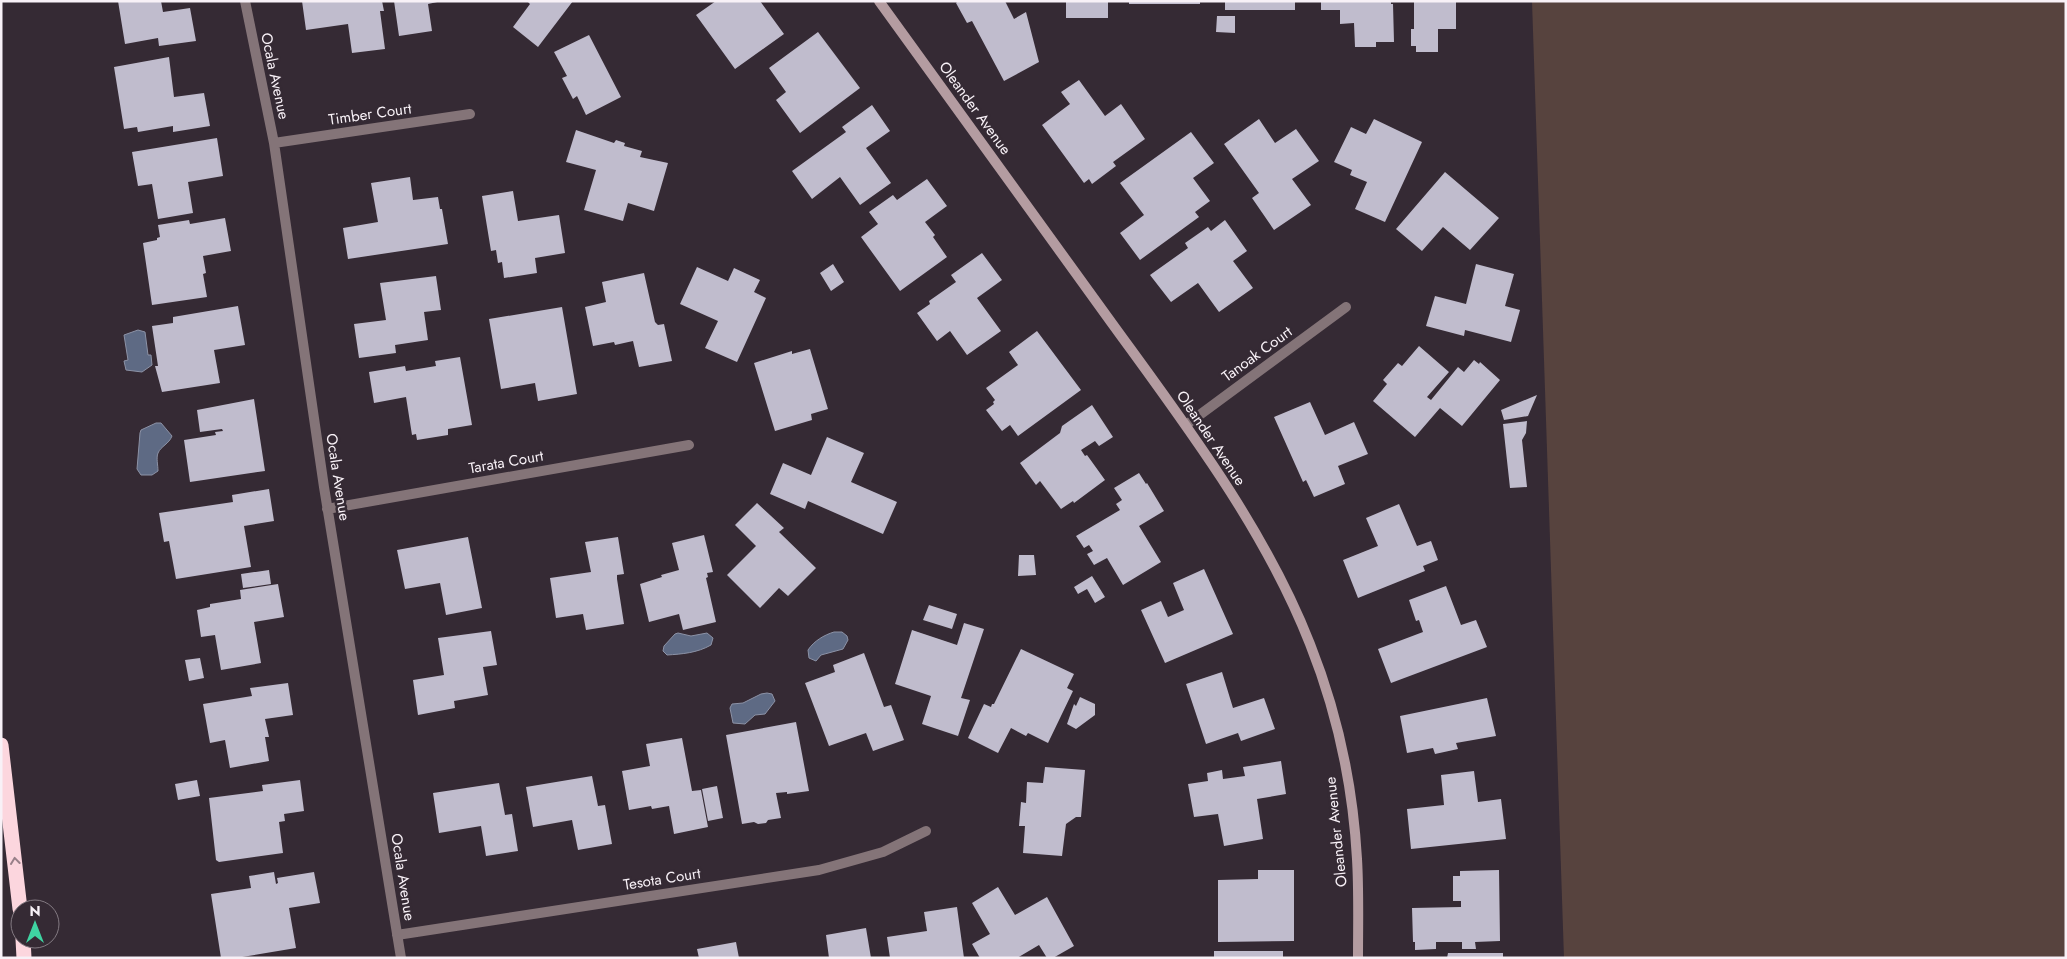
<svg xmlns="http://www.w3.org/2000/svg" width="2067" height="959" font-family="Jost,sans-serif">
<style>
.green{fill:#57433e}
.water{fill:#5e6a84;stroke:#8c92a6}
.building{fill:#c0bccd}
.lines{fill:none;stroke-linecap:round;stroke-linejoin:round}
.street{stroke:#847478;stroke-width:10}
.secondary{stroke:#b49ca1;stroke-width:10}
.highway{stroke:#fcd6de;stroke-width:15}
.oneway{stroke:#988089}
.labels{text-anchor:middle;stroke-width:5;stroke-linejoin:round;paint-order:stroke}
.street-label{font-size:15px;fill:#f8f1f7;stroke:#352a34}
</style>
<rect width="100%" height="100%" fill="#352a34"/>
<path class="green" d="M1532 1H2066V958H1564Z"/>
<path class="water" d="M138 330 145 332 148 355H151L152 365 142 372 126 370 124 361 128 360 124 335Z
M156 423H161L172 436C169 444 161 446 158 453 156 458 158 465 158 471L152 475H141L137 469 140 433 141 430Z
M834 632H842L847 636 848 640 843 649 821 655 816 661 809 658 808 650C814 641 824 635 834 632Z
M678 633 691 636 707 633 713 638 711 645C697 653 682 654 667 655L663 651 664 646 675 634Z
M767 693 772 694 775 701 765 714 755 715 745 724 733 723 730 708 732 704 743 703 761 694Z"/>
<path class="building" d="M118 1H161L163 12 190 8 196 41 159 46 158 38 125 44Z
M302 1H382L384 11H380L385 49 352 53 348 24 306 30Z
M394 1H442L428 4 432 31 399 36Z
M527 1H573L538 47 513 27 530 4Z
M716 1H760L784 34 735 69 696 15Z
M958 1H1005L1014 19 1026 12 1039 62 1004 81 972 21 967 23 956 3Z
M1066 1H1108V18H1066Z
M1129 1H1200V4H1129Z
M1225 1H1295V10H1225Z
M1321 1H1391V4H1393L1394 42H1376V47H1355L1354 23 1340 24V10H1321Z
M1414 1H1456V29H1438V52H1416V46H1411V29H1414Z
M1217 16H1235V33L1216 32Z
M818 32 860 88 800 133 776 100 786 92 769 68Z
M589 35 621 97 586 115 577 96 573 99 562 78 567 76 554 52Z
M169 57 174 97 204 93 210 126 173 132V126L138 132 137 127 124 129 114 67Z
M1079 80 1105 116 1121 104 1145 139 1113 162 1116 166 1092 184 1089 179 1084 183 1042 125 1070 104 1061 92Z
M872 105 890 131 866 148 891 183 860 205 840 177 812 199 792 171 846 132 842 127Z
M1259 119 1275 143 1296 129 1319 161 1292 179 1311 205 1274 230 1252 198 1259 193 1224 144Z
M1374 119 1422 142 1385 222 1355 209 1367 182 1350 175 1352 170 1334 162 1351 127 1366 134Z
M576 130 614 143 616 140 625 143 624 146 642 151 640 157 668 163 654 211 628 203 623 221 584 210 596 170 566 162Z
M1191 132 1214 163 1193 178 1210 201 1195 212 1199 217 1140 260 1120 233 1144 215 1120 183Z
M217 138 223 176 188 182 193 213 158 219 152 184 138 186 132 152Z
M1445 172 1499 218 1470 250 1443 227 1422 251 1396 229Z
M410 177 413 200 438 197 440 209H442L448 244 348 259 343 228 378 222 371 183Z
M927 179 947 206 925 222 935 235 933 237 947 257 900 291 861 237 878 224 869 212 893 195 897 200Z
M513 191 518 221 559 215 565 253 535 258 537 273 504 278 502 262 498 263 496 250 491 251 482 196Z
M225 218 231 251 203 256 206 273 203 274 207 297 152 305 143 243 157 240V238L160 237 158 225 189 220 190 224Z
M1225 220 1247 251 1233 261 1253 288 1219 312 1198 283 1171 302 1150 275 1188 248 1185 243 1208 227 1211 231Z
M982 253 1002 280 977 298 1001 331 967 355 950 331 937 341 917 313 930 304 929 301 956 282 951 275Z
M833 264 844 282 831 291 820 273Z
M1476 264 1514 274 1505 306 1520 310 1511 342 1465 330 1464 336 1426 326 1435 296 1466 304Z
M697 267 728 281 734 268 760 280 754 292 766 298 737 362 705 348 718 321 680 304Z
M644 273 655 322 658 325 664 324 672 361 639 367 633 341 615 345 614 342 593 346 585 307 606 302 602 282Z
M436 276 441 310 424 312 428 340 395 345 396 353 359 358 354 324 386 320 380 283Z
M238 306 245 345 214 350 220 383 162 392 155 366H158L152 326 173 323V317Z
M562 307 577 394 538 401 535 383 501 389 489 319Z
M1037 331 1081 390 1018 436 1010 425 1002 431 986 410 994 404 993 402 995 400 986 388 1018 365 1009 352Z
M1419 346 1449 372 1427 397 1431 400 1458 367 1464 372 1474 360 1479 364 1480 362 1500 380 1462 426 1440 408 1415 437 1373 401 1387 384 1383 380 1398 363 1402 366Z
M810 349 828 409 811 414 812 420 775 431 754 363 792 351V354Z
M460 357 472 425 448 429V435L417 440 416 434 412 435 406 397 374 403 369 372 405 366 406 371 436 366 435 361Z
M1537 395 1528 416 1504 420 1501 410Z
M254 399 265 471 190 482 184 440 216 435 215 432 223 431 222 429 200 432 197 410Z
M1310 402 1325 435 1354 422 1368 454 1338 466 1345 484 1314 497 1306 480 1303 482 1274 417Z
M1092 405 1113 437 1099 446 1095 441 1081 450 1085 456 1087 455 1105 480 1074 503 1073 501 1061 509 1040 481 1036 485 1020 463 1060 433 1062 426Z
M1527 421 1526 433 1522 440 1527 487 1510 488 1503 424Z
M827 437 864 453 851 482 897 502 883 534 808 501 805 509 770 494 783 463 811 475Z
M1139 473 1146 484 1147 483 1164 511 1139 526 1161 562 1123 585 1107 558 1094 565 1087 554 1093 551 1089 545 1084 548 1076 536 1120 510 1116 504 1122 500 1114 488Z
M269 489 274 521 244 526 251 567 176 579 169 541 164 542 159 513 233 502 232 495Z
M757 503 784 528 779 532 816 568 788 596 779 588 760 608 727 575 756 546 735 525Z
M1399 504 1417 546 1431 541 1438 560 1423 566 1425 571 1358 598 1343 560 1378 546 1366 518Z
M704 535 713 572 707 573 708 577 706 578 716 622 683 630 679 614 649 622 640 584 662 577 661 575 679 570 672 543Z
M468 537 482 608 446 615 440 583 405 589 397 550Z
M618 537 624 574 617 575V579L624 624 586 630 583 614 556 618 550 578 591 572 585 542Z
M1019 555H1034L1036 575 1018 576Z
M1204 569 1233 634 1165 663 1141 610 1161 601 1168 617 1184 610 1173 583Z
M269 570 271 584 243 588 241 574Z
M1092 576 1105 597 1095 603 1087 589 1078 594 1074 587Z
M278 584 284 617 254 622 261 663 221 670 215 635 201 637 197 610 210 607V604L241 599 240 590Z
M1446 586 1461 625 1476 620 1487 647 1391 683 1378 649 1423 632 1419 620 1416 621 1409 600Z
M929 605 957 614 952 629 923 620Z
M964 623 984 629 961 698 970 700 958 736 922 724 931 696 895 684 912 630 957 645Z
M491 631 497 665 483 667 488 695 454 701 455 708 418 715 413 680 444 675 438 638Z
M1021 649 1074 674 1067 688 1073 691 1048 743 1028 733 1026 736 1011 728 998 753 968 738 984 704 991 707 992 704H994Z
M864 653 884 707 891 705 904 740 873 751 866 733 829 746 805 683 835 672 833 665Z
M200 658 204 678 189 681 185 660Z
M1222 672 1233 708 1264 698 1275 729 1241 741 1238 733 1206 744 1186 684Z
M288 683 293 715 265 719 269 737H265L269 761 230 768 225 740 210 743 203 704 252 696 250 688Z
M1080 697 1095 704V715L1076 729 1067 724 1074 704 1076 706Z
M1487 698 1496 736 1456 743 1458 749 1435 754 1433 748 1407 753 1400 716Z
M796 722 809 791 787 794V792L776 793 781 818 768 820 766 823 758 824 754 822 742 824 726 735Z
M682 738 692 791 701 790 708 827 674 834 669 806 652 809 651 806 629 810 622 771 650 766 646 744Z
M1281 761 1286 794 1257 799 1263 839 1224 846 1218 814 1194 817 1188 784 1208 781 1207 773 1222 770 1223 779 1245 776 1243 767Z
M1045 767 1085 770 1081 817H1076L1066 824 1062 856 1023 853 1025 826H1019L1021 802 1026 803 1027 782 1043 783Z
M1474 771 1478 802 1501 799 1506 839 1411 849 1407 809 1444 805 1441 775Z
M592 776 598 806 605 805 612 844 578 850 572 820 533 827 526 787Z
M197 780 200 796 178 800 175 784Z
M300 780 304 811 284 814 285 821 279 822 283 853 219 862 216 860 209 798 263 791 262 785Z
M499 783 505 815 512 814 518 851 486 856 481 826 439 833 433 793Z
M717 786 723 818 708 821 702 789Z
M1258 870H1294V941L1218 942V880L1258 879Z
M1499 870 1500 941 1475 942 1476 949H1462V942H1436V949L1415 950V942H1413L1412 908 1461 907V901H1453V876H1460V871Z
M274 872 276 884 278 883 277 878 314 872 320 903 289 908 296 948 236 958H221L211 894 251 888 249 876Z
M998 887 1015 915 1047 897 1074 946 1053 958H1047L1039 945 1017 958H980L972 944 990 934 972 903Z
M957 907 964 958H890L887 937 927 931 924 912Z
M866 928 871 958H829L826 935Z
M736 942 739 958H699L697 949Z
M1214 951H1283V958H1214Z
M1448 953H1503V958H1447Z"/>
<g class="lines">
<path class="street" d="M245 1 274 143 324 487 401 958
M274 143 470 114
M1186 425 1346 307
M327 509 689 445
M397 935 819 870 883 852 926 831"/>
<path class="secondary" d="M879 1C957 108 1034 215 1111 322 1185 424 1264 527 1310 644 1337 712 1353 787 1357 859 1359 892 1358 925 1358 958"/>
<path class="highway" d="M1 745 20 909
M23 939 24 958"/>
</g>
<defs><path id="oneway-chevron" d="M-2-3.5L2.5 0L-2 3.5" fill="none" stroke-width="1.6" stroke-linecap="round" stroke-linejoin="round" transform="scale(1.25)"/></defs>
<use class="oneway" href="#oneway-chevron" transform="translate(15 861) rotate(-97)"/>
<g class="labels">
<g class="street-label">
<text transform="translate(275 76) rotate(78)" y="5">Ocala Avenue</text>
<text transform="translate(975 108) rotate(54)" y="5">Oleander Avenue</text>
<text transform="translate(370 114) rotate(-8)" y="5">Timber Court</text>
<text transform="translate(1257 354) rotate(-36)" y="5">Tanoak Court</text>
<text transform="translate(1211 438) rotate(56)" y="5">Oleander Avenue</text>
<text transform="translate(506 462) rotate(-10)" y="5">Tarata Court</text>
<text transform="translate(338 477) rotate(81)" y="5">Ocala Avenue</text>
<text transform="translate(1336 832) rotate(-96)" y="5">Oleander Avenue</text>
<text transform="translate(403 877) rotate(81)" y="5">Ocala Avenue</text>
<text transform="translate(662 879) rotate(-9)" y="5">Tesota Court</text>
</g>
</g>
<rect width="2067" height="959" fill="none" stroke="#f8f1f7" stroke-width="5"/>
<g transform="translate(35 924)"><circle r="24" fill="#352a34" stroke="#837a82"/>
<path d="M0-4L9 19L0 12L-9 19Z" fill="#3fd4a2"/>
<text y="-8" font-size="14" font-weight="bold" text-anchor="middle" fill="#f8f1f7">N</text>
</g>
</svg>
